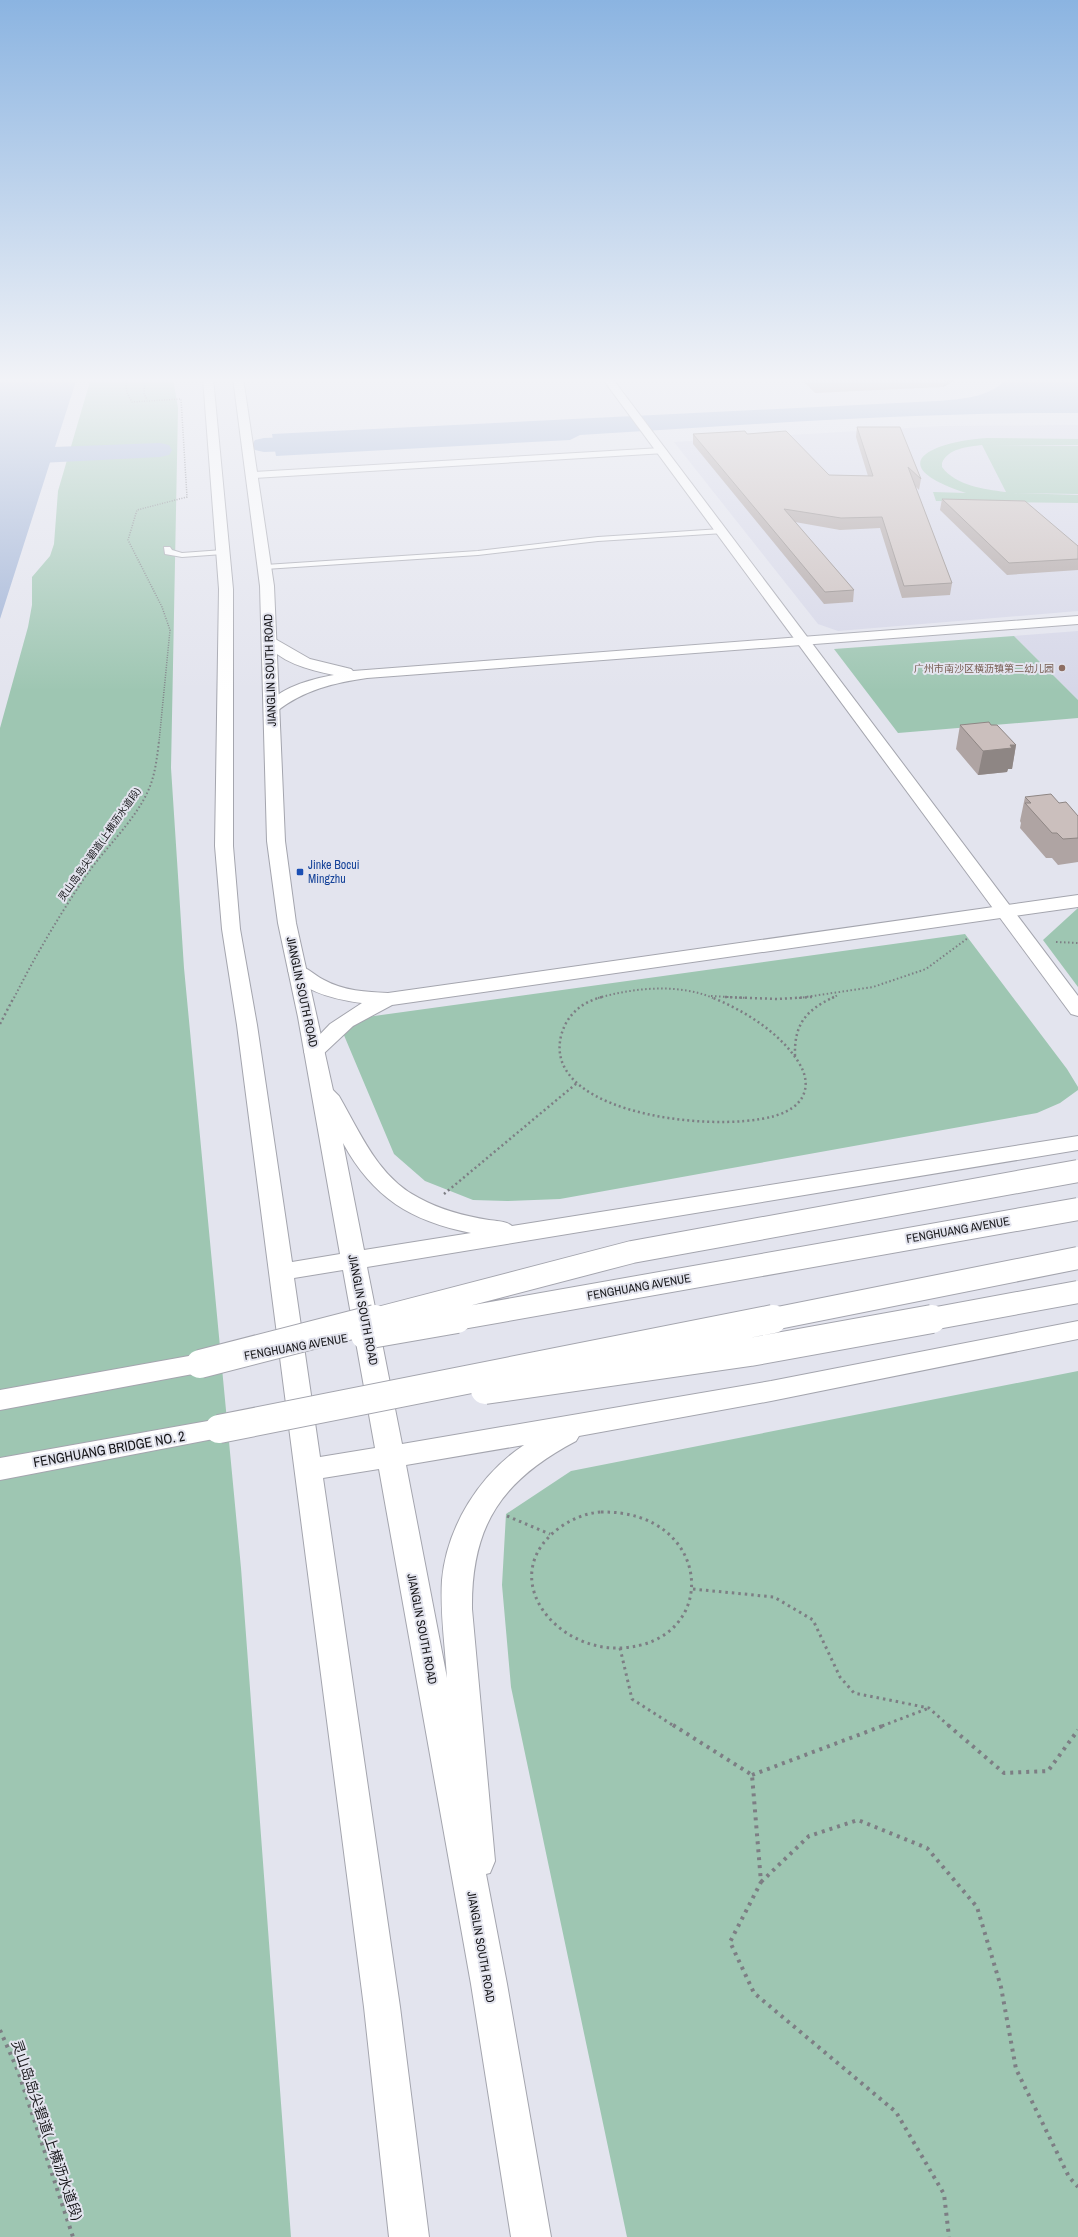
<svg xmlns="http://www.w3.org/2000/svg" width="1078" height="2237" font-family="'Archivo Narrow','Noto Sans SC',sans-serif">
<style>
.built{fill:#d6d7e8}
.green{fill:#9ec6b2;fill-rule:evenodd}
.water{fill:#a0b3d6}
.lines{fill:none;stroke-linecap:round;stroke-linejoin:round}
.river{fill:#a0b3d6;fill-rule:evenodd}
.service-casing{stroke:#a4a5ae;stroke-width:2}
.minor-casing{stroke:#a4a5ae;stroke-width:2}
.tertiary-casing{stroke:#a4a5ae;stroke-width:2}
.secondary-casing{stroke:#a4a5ae;stroke-width:2}
.primary-casing{stroke:#a4a5ae;stroke-width:2}
.path-far4{stroke:#7d7e84;stroke-width:1.5;stroke-dasharray:1 1.5;stroke-linecap:butt}
.path-far3{stroke:#7d7e84;stroke-width:2;stroke-dasharray:1.5 2.5;stroke-linecap:butt}
.path-far2{stroke:#7d7e84;stroke-width:2.5;stroke-dasharray:2 3;stroke-linecap:butt}
.path-far1{stroke:#7d7e84;stroke-width:3;stroke-dasharray:2.5 4;stroke-linecap:butt}
.path{stroke:#7d7e84;stroke-width:4;stroke-dasharray:3 5;stroke-linecap:butt}
.service{fill:#fff;fill-rule:evenodd}
.minor{fill:#fff;fill-rule:evenodd}
.tertiary{fill:#fff;fill-rule:evenodd}
.secondary{fill:#fff;fill-rule:evenodd}
.primary{fill:#fff;fill-rule:evenodd}
.primary-bridge-far1-casing{stroke:#a4a5ae;stroke-width:24;stroke-linecap:butt}
.primary-bridge-casing{stroke:#a4a5ae;stroke-width:30;stroke-linecap:butt}
.primary-bridge-far1{stroke:#fff;stroke-width:22}
.primary-bridge{stroke:#fff;stroke-width:28}
.wall{fill:#afa4a3}
.shaded-wall{fill:#8e8684}
.building{fill:#cbbfbd;stroke:#8e8684}
.education-dot{fill:#8d6e63;stroke:#e3e4ee;stroke-width:1.5}
.transit-dot{fill:#1a4fb4;stroke:#e3e4ee;stroke-width:1.5}
.labels{text-anchor:middle;stroke-width:4;stroke-linejoin:round;paint-order:stroke}
.far-education-label{font-size:10px;fill:#785e54;stroke:#e3e4ee;text-anchor:end}
.far-street-label{font-size:10px;fill:#161619;stroke:#e3e4ee}
.street-label{font-size:12px;fill:#161619;stroke:#e3e4ee}
.transit-label{font-size:12px;fill:#164399;stroke:#e3e4ee;text-anchor:start}
.near-street-label{font-size:14px;fill:#161619;stroke:#e3e4ee}
</style>
<rect width="100%" height="100%" fill="#e3e4ee"/>
<path class="built" d="M1078 425V611L838 631 818 624 674 442 941 426Z
M1078 631V700L1014 636Z"/>
<path class="green" d="M91 378H173L178 408 171 768 184 968 241 1568 291 2237H0V728L28 627 32 605V577L50 556 54 544 58 491Z
M987 438 1078 439V445H989L1078 446V494L1013 493 1078 495V503L936 501 933 492 966 493C881 465 930 442 987 438ZM982 445 1006 492H1005C984 489 956 486 942 467V463C948 448 968 447 982 445Z
M1014 636 1078 700V718L898 733 834 649Z
M1078 908V987L1043 940Z
M965 934 1067 1069 1078 1087V1090L1060 1103 1037 1113 560 1199 507 1201 473 1200 425 1181 394 1154 338 1021Z
M1078 1371V2237H627L511 1687 502 1585 506 1514 571 1471Z"/>
<path class="water" d="M0 378H77L0 619Z
M1007 378H1078V413C912 412 746 425 580 435L570 440 276 456 272 434 937 401C962 399 990 398 1007 378Z"/>
<g class="lines">
<path class="river" d="M342 435 351 437 354 442 351 447 342 449 264 452 255 450 252 445 255 440 264 438Z
M160 443 169 445 172 450 169 455 160 457 0 465V449Z"/>
<g class="service-casing">
<path id="service" d="M721 529H724V533L598 541 478 555 265 569 261 567 265 565 478 551 598 537Z
M164 547H170L172 550 182 553 223 550 227 552 223 554 182 557 165 554Z"/>
</g>
<g class="minor-casing">
<path id="minor" d="M661 448 667 451 665 453 253 478 247 475 253 472Z
M1078 616V624L367 678C333 683 304 690 277 711H267L264 708C278 688 311 679 334 675 309 670 278 662 263 640L270 636 310 659 351 669 353 671Z
M1078 895V907L392 1005 353 1026 321 1056 314 1058 307 1056 304 1052 307 1048 330 1024 362 1003C338 1000 304 993 288 971L291 967C305 963 312 974 324 980 344 991 366 992 388 993Z"/>
</g>
<g class="tertiary-casing">
<path id="tertiary" d="M602 378H612L1078 996V1016L1071 1014Z"/>
</g>
<g class="secondary-casing">
<path id="secondary" d="M203 378H213L233 589V846L240 929 257 1025 292 1262 340 1254 298 1017 278 923 267 841 260 586 233 378H243L274 586 285 841 296 923 333 1090 339 1096C361 1134 378 1177 419 1198 441 1210 464 1216 489 1220 496 1221 507 1221 512 1226L1078 1136V1150L367 1267 402 1444 771 1381 1078 1321V1339L771 1401 579 1436 576 1441C502 1480 471 1525 472 1609L495 1861 490 1873 486 1874 507 1984 551 2237H511L471 1984 379 1469 323 1478 400 2007 429 2237H389L364 2007 237 1025 222 929 215 846 219 589ZM343 1143C373 1198 411 1221 471 1233L364 1250ZM343 1270 375 1448 320 1457 294 1278ZM524 1445C480 1474 447 1526 442 1580 440 1612 445 1645 447 1678L406 1465Z"/>
</g>
<g class="primary-casing">
<path id="primary" d="M200 1354 209 1357 213 1364 209 1371 0 1410V1390Z
M219 1419 229 1422 233 1429 229 1436 0 1480V1458Z"/>
</g>
<path class="path-far4" d="M125 378 127 393 132 402 181 399 187 497 137 510 128 540 162 607 170 630 159 742
M145 378 144 393 147 400"/>
<path class="path-far3" d="M1056 942 1078 943
M711 996 747 998
M14 998C35 956 59 916 85 877 104 849 134 822 148 791 155 776 157 758 159 741
M598 998C633 988 678 983 713 998
M799 998 873 987 926 969 968 938
M832 998 838 995"/>
<path class="path-far2" d="M602 997C581 1002 566 1016 561 1036 541 1119 737 1136 785 1112 807 1102 811 1082 799 1063 780 1032 743 1010 711 997
M725 997 777 999 812 997
M0 1024 14 997
M795 1056C794 1024 806 1010 834 997
M444 1194 577 1083"/>
<path class="path-far1" d="M601 1512C714 1510 722 1643 621 1648 552 1651 494 1573 562 1526 574 1518 587 1513 601 1512Z
M507 1516 550 1534
M693 1589 774 1597 813 1620 840 1677 854 1693 929 1708 949 1726
M620 1648 632 1699 674 1726
M882 1726 929 1708"/>
<path class="path" d="M673 1725 752 1775 761 1882 730 1942 754 1993 896 2112 944 2194 949 2237
M948 1725 1004 1773 1048 1771 1078 1730
M752 1775 885 1725
M761 1882 809 1836 858 1820 927 1848 977 1907 1001 1987 1016 2069 1069 2177 1078 2187
M0 2030 18 2071 73 2237"/>
<use href="#service" class="service"/>
<use href="#minor" class="minor"/>
<use href="#tertiary" class="tertiary"/>
<use href="#secondary" class="secondary"/>
<use href="#primary" class="primary"/>
<g class="primary-bridge-far1-casing">
<path id="primary-bridge-far1" d="M371 1320 632 1252 1078 1171
M451 1320 1078 1209
M768 1320 1078 1258
M926 1320 1078 1292"/>
</g>
<g class="primary-bridge-casing">
<path id="primary-bridge" d="M365 1335 457 1319
M200 1364 375 1319
M485 1390 750 1352 932 1319
M219 1429 773 1319"/>
</g>
<use href="#primary-bridge-far1" class="primary-bridge-far1"/>
<use href="#primary-bridge" class="primary-bridge"/>
</g>
<path class="wall" d="M800 378H960L943 387 815 393Z
M857 427H900L921 479 919 490 915 486 952 583 950 595 902 598 880 528 840 530 795 522 854 590 853 602 824 604 693 444V434L829 475 868 476 856 437Z
M942 499 1078 546V570L1007 575 940 510Z
M960 725H991L1016 745 1012 769H1008L1007 772 978 775 956 749Z
M1025 797 1059 803 1078 816V862L1058 865 1052 858H1046L1020 828 1021 823 1020 821Z"/>
<path class="shaded-wall" d="M945 378H960L943 387Z
M1010 745H1016L1012 769H1008L1007 772 978 775 983 751Z"/>
<path class="building" d="M816 378H835L817 379Z
M857 427H900L921 479 908 467 952 583 904 586 882 517 841 518 784 509 854 590 825 592 693 434 745 431 747 434 786 431 829 475 873 476Z
M942 499 1025 501 1078 546V559L1009 563Z
M989 722 991 725H997L1016 745H1010L1012 748 983 751 960 725Z
M1051 794 1059 803 1066 802 1078 816V838L1063 839 1057 833H1052L1025 803H1031L1025 797Z"/>
<linearGradient id="sky" x2="0" y2="1"><stop stop-color="#8bb4e1"/><stop offset="0.55" stop-color="#f2f3f7"/><stop offset="1" stop-color="#f2f3f7" stop-opacity="0"/></linearGradient>
<rect width="1078" height="691" fill="url(#sky)"/>
<circle class="education-dot" cx="1062" cy="668" r="4"/>
<rect class="transit-dot" x="296" y="868" width="8" height="8" rx="2"/>
<g class="labels">
<g class="far-education-label">
<text x="1054" y="672">广州市南沙区横沥镇第二幼儿园</text>
</g>
<g class="far-street-label">
<text transform="translate(99 844) rotate(-55)" y="4">灵山岛岛尖碧道(上横沥水道段)</text>
</g>
<g class="street-label">
<text transform="translate(270 670) rotate(-92)" y="4">JIANGLIN SOUTH ROAD</text>
<text transform="translate(302 992) rotate(78)" y="4">JIANGLIN SOUTH ROAD</text>
<text transform="translate(958 1230) rotate(-10)" y="4">FENGHUANG AVENUE</text>
<text transform="translate(639 1287) rotate(-10)" y="4">FENGHUANG AVENUE</text>
<text transform="translate(363 1310) rotate(79)" y="4">JIANGLIN SOUTH ROAD</text>
<text transform="translate(296 1347) rotate(-10)" y="4">FENGHUANG AVENUE</text>
<text transform="translate(422 1629) rotate(79)" y="4">JIANGLIN SOUTH ROAD</text>
<text transform="translate(481 1947) rotate(80)" y="4">JIANGLIN SOUTH ROAD</text>
</g>
<g class="transit-label">
<text x="308" y="869">Jinke Bocui<tspan x="308" dy="14">Mingzhu</tspan></text>
</g>
<g class="near-street-label">
<text transform="translate(109 1449) rotate(-10)" y="5">FENGHUANG BRIDGE NO. 2</text>
<text transform="translate(47 2130) rotate(71)" y="5">灵山岛岛尖碧道(上横沥水道段)</text>
</g>
</g>
</svg>
